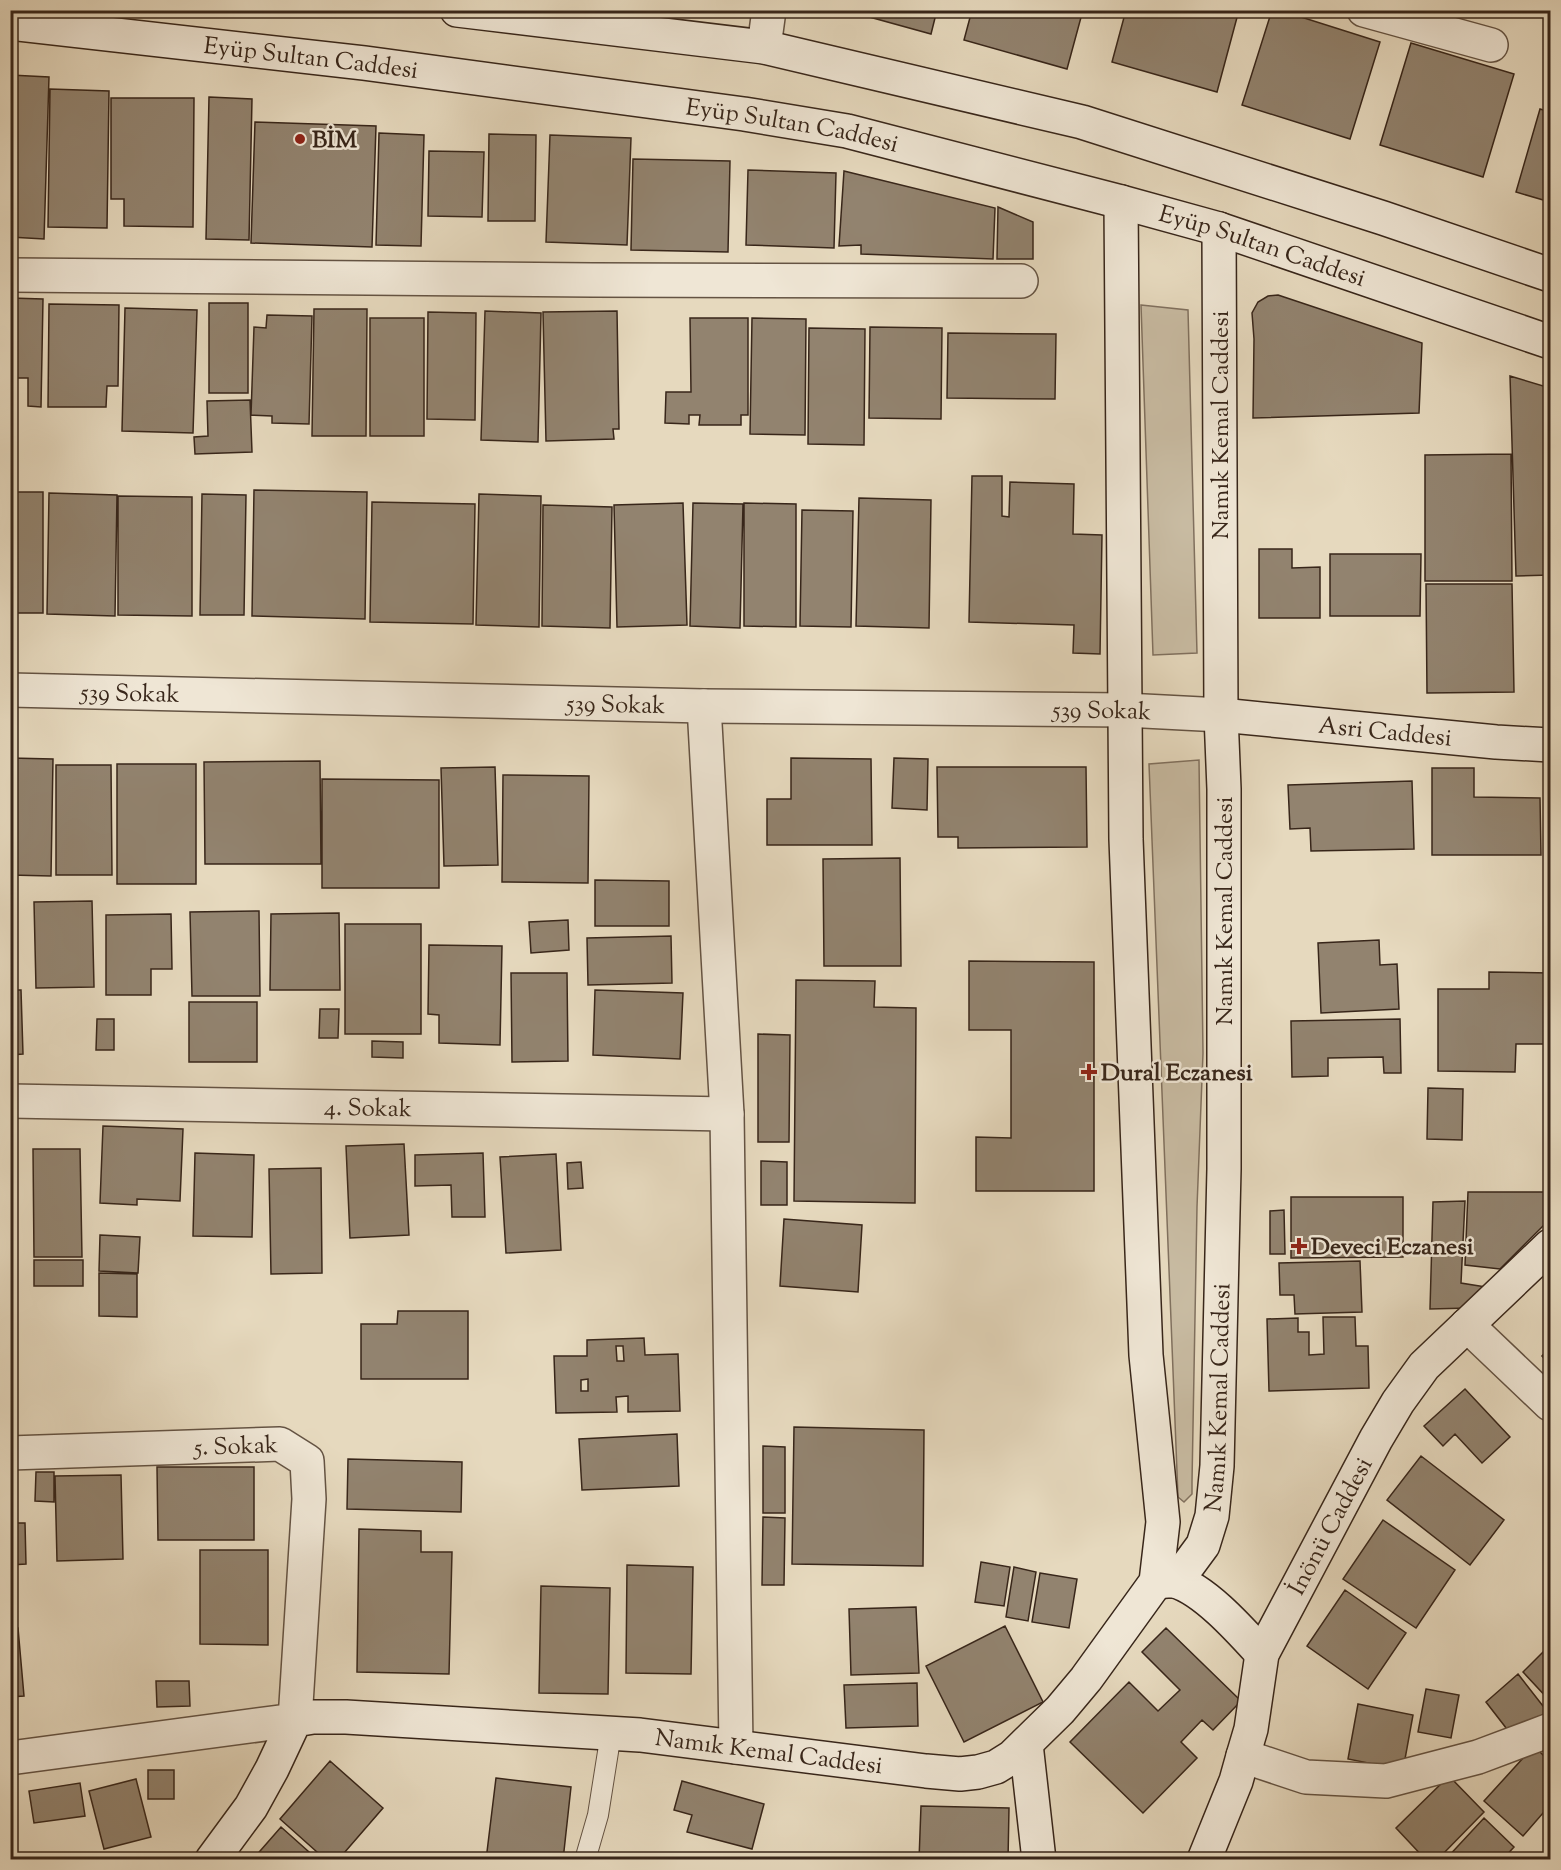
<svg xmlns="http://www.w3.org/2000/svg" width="1561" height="1870" font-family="'Sorts Mill Goudy',serif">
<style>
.green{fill:#c8bba2;stroke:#80705e;stroke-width:1.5}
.building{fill:#92836f;stroke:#38261a;stroke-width:1.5;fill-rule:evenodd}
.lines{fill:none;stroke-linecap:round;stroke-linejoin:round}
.lane-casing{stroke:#645343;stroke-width:22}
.street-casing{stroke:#645343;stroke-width:36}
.secondary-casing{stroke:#38261a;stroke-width:36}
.lane{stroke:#efe6d5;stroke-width:20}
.street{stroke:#efe6d5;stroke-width:33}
.secondary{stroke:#efe6d5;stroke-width:33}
.poi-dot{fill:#8f2418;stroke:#efe6d5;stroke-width:2}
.labels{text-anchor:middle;stroke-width:5;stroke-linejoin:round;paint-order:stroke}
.street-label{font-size:24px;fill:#38261a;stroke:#efe6d5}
.poi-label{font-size:24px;font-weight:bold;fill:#38261a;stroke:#efe6d5;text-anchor:start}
</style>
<rect width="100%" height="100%" fill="#e6d9be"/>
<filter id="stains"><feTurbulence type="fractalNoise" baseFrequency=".00333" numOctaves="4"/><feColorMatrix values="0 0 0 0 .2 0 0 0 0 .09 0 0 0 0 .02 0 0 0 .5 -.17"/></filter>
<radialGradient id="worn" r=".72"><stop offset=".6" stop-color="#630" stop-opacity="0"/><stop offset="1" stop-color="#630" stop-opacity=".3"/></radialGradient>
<path class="green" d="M1141 305 1188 310 1197 653 1153 655Z
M1199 760 1203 1053 1197 1207 1192 1482V1494L1184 1502 1178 1497 1149 764Z"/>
<path class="building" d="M844 10H937L931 34Z
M972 10H1083L1067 69 964 40Z
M1126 10H1239L1217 92 1112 62Z
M1272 10H1279L1380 42 1350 139 1242 105Z
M1512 10H1534L1532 16Z
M1411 43 1514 74 1483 177 1380 145Z
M10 75 49 77 44 239 10 237Z
M50 89 109 91 107 228 48 227Z
M209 97 252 99 249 240 206 239Z
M111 98H194L193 227 124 226V199H111Z
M1540 109 1550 112V202L1516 192Z
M255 122 376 126 372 247 251 243Z
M379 133 424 135 421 246 376 245Z
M489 134 536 135 535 221H488Z
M550 135 631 138 627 245 546 242Z
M429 151 484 152 482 217 428 216Z
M633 159 730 161 728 252 631 250Z
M748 170 836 173 834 248 746 245Z
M844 171 995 208 993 259 861 254V245L839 246Z
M998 207 1033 222V259H997Z
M1278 295 1422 343 1419 413 1253 418 1254 339 1252 313 1258 302 1268 296Z
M10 298 43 299 41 407 28 406V378H10Z
M209 303H248V393H209Z
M49 304 119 305 118 386H107L106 407H48Z
M125 308 197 310 193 433 122 431Z
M314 309H367L366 436H312Z
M485 311 541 313 538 442 481 440Z
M617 311 619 429H613L614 439 546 441 543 312Z
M428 312 476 313 475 420 427 419Z
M267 315 312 316 309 424 272 423V416L251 415 254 327 266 328Z
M370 318H424V436H370Z
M690 318H748V415H741V425H699L700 415H689V424L665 423 666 392H691Z
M752 318 806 319 805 435 750 434Z
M870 327 942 328 941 419 869 418Z
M809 328 865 329 864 445 808 444Z
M948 333 1056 334 1055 399 947 398Z
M1510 376 1550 388V575L1516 576Z
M250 400 252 452 195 454 194 437 208 436 207 401Z
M1511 454 1512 581H1425V455Z
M972 476H1002V516L1009 517 1010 482 1074 484 1073 534 1102 535 1100 654 1073 653 1074 625 969 622Z
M254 490 367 492 365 619 252 616Z
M10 492H43V613H10Z
M49 493 117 495 115 616 47 614Z
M202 494 246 495 244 615H200Z
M479 494 541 496 539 627 476 625Z
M118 496 192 497V616L118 615Z
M859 498 931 500 929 628 856 626Z
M372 502 475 504 473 624 370 622Z
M683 503 687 625 617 627 614 505Z
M693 503 743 504 740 628 690 626Z
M744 503 796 504V627L744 626Z
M543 505 612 507 610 628 542 626Z
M802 510 853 511 851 627 800 626Z
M1259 549H1292V568L1320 567V618H1259Z
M1330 554H1421L1420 616H1330Z
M1426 584H1512L1514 692 1427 693Z
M10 758 53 759 51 876 10 875Z
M791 758 871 759 872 845H767V799H791Z
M894 758 928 759 927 810 892 808Z
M320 761 321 864H205L204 762Z
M117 764H196V884H117Z
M56 765H111L112 875H56Z
M495 767 498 865 444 866 441 768Z
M937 767H1086L1087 847 958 848V837H938Z
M1432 768H1474V797L1540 798 1541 855H1432Z
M503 775 589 776 588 883 502 882Z
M322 779 439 780V888H322Z
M1412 781 1414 849 1311 851 1310 828 1290 829 1288 785Z
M900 858 901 966H824L823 859Z
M595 880 669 881V926H595Z
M92 901 94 987 36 988 34 902Z
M259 911 260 996H192L190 912Z
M339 913 340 990H270L271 914Z
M171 914 172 969H151V995H106V915Z
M568 920 569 950 531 953 529 922Z
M345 924H421V1034H345Z
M671 936 672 983 588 985 587 938Z
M1379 940 1380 965 1397 964 1399 1009 1321 1013 1318 943Z
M429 945 502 946 500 1045 439 1043V1015L428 1014Z
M969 961 1094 962V1191H976V1137L1011 1138V1030H969Z
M1489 972 1550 973V1044H1516L1515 1072 1438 1071V989H1489Z
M511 973H567L568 1061 512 1062Z
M796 980 875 981 874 1007 916 1008 915 1203 794 1201Z
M10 990H21L23 1054 10 1055Z
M595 990 683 993 680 1059 593 1055Z
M189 1002H257V1062H189Z
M320 1009H339L338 1038H319Z
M97 1019H114V1050H96Z
M1400 1019 1401 1073H1384L1383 1057 1328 1058V1076L1292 1077 1291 1021Z
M758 1034 790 1035 789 1142H758Z
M372 1041 403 1042V1058L372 1057Z
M1428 1088 1463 1089 1462 1140 1427 1139Z
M10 1124H12L14 1205H10Z
M103 1126 183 1129 180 1201 137 1199V1205L100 1203Z
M404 1144 409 1235 350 1238 346 1146Z
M33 1149H80L82 1257H34Z
M195 1153 254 1155 252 1237 193 1236Z
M483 1153 485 1217H452L451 1185 415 1186V1155Z
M556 1154 561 1250 506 1253 500 1157Z
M761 1161 787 1162V1205H761Z
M581 1162 583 1188 568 1189 567 1163Z
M321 1168 322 1273 271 1274 269 1169Z
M1468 1192H1550V1219L1500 1269 1465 1265Z
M1291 1197H1403V1257L1291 1258Z
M1465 1201 1461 1283 1486 1287 1469 1308 1430 1309 1433 1202Z
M1284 1210 1285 1254H1270V1211Z
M784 1219 862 1225 858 1292 780 1286Z
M100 1235 140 1237 138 1273 99 1271Z
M34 1260H83V1286H34Z
M1360 1261 1362 1312 1295 1314 1294 1295H1280L1279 1263Z
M99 1273 137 1274V1317L99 1316Z
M398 1311H468V1379H361V1324H397Z
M1323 1317H1355L1356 1346H1368L1369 1388 1269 1391 1267 1319 1298 1318V1332H1309V1355L1324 1354Z
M644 1338 645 1355 678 1354 680 1411 628 1412V1396L616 1397 617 1412 556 1413 554 1356H587V1340ZM616 1346H623L624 1361H617ZM588 1379V1391H581V1380Z
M1550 1347V1365L1542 1356Z
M1465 1389 1510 1437 1482 1463 1455 1434 1443 1446 1424 1426Z
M794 1427 924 1430 923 1566 792 1564Z
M677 1434 679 1486 582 1490 579 1439Z
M763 1446 785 1447V1513H763Z
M1421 1456 1504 1520 1470 1565 1387 1500Z
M348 1459 462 1462 461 1512 347 1509Z
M157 1467H254V1540H158Z
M36 1472H54V1502L35 1501Z
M121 1475 123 1559 57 1561 55 1476Z
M763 1517 785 1518 784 1585H762Z
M1383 1520 1455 1570 1416 1628 1343 1579Z
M10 1523H25L26 1564 10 1565Z
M359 1529 421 1531V1552H452L449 1674 357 1672Z
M200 1550H268V1645L200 1644Z
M981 1562 1010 1567 1004 1606 975 1602Z
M627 1565 693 1567 691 1674 626 1673Z
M1014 1567 1036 1572 1028 1621 1006 1617Z
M1040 1573 1077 1579 1069 1628 1032 1622Z
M541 1586 610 1588 608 1694 539 1693Z
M1345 1590 1406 1633 1368 1689 1307 1646Z
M916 1607 919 1673 851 1675 849 1609Z
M1005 1626 1043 1702 964 1742 926 1666Z
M10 1628H18L24 1696 10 1697Z
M1166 1628 1241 1701 1213 1730 1202 1720 1181 1742 1197 1758 1143 1813 1070 1742 1129 1682 1158 1711 1180 1690 1142 1652Z
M1550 1645V1701L1523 1672Z
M1518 1674 1550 1715 1510 1733 1486 1702Z
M156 1681H189L190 1706 157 1707Z
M917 1683 918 1726 846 1728 844 1685Z
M1426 1689 1459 1695 1451 1738 1418 1732Z
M1358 1704 1413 1715 1403 1770 1348 1759Z
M1534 1746 1550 1762V1805L1523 1836 1484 1801Z
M330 1761 383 1808 338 1860H326L280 1819Z
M148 1770H174V1799H148Z
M1449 1776 1484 1812 1437 1860H1426L1396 1828Z
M496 1778 571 1787 563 1860H486Z
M136 1779 151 1837 104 1849 89 1791Z
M682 1781 764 1804 752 1849 687 1832 692 1815 674 1810Z
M80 1783 85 1816 34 1823 29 1791Z
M921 1806 1009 1808 1008 1860H919Z
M1484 1818 1514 1847 1502 1860H1445Z
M281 1827 318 1860H256L254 1858Z
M1550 1847V1860H1541L1539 1858Z"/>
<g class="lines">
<g class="lane-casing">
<path id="lane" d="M585 1860 598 1815 611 1733"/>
</g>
<g class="street-casing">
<g id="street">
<path d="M1364 10 1491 45"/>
<path d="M764 47 769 10"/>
<path d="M10 275 593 280 1021 281"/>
<path id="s1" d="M10 690 704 706 1125 710 1221 715"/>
<path d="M704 706 727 1114 736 1747"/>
<path id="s2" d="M10 1101 727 1114"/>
<path d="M1467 1325 1550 1404"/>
<path id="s3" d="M10 1453 280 1444 307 1461 309 1499 295 1720 10 1758"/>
<path d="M1243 1756 1306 1777 1386 1781 1478 1757 1550 1730"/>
</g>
</g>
<g class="secondary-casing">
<g id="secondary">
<path d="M457 10 764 47 1082 122 1383 218 1550 275"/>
<path id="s4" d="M10 23 364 63 744 114 847 131 1121 202 1219 229 1550 342"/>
<path id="s5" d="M1221 715 1496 742 1550 745"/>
<path id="s6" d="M1173 1581 1189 1564 1203 1545 1212 1516 1217 1466 1224 1169V789L1221 715 1219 229"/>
<path d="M1156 1582C1161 1582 1169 1580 1175 1581 1205 1590 1241 1631 1262 1654"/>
<path d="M1026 1744 1039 1860"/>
<path id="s7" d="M212 1860 251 1807 272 1769 295 1720 313 1717H346L640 1735 926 1771 960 1774 978 1772 996 1767 1012 1757 1060 1710 1086 1679 1156 1582 1163 1522 1146 1355 1126 839 1121 202"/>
<path id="s8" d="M1204 1860 1236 1781 1243 1756 1251 1729 1262 1654 1376 1439 1398 1402 1424 1366 1550 1246"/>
</g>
</g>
<use href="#lane" class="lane"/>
<use href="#street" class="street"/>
<use href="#secondary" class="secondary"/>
</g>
<g class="poi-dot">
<circle cx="300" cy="139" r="6"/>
<path d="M1086 1063h6v6h6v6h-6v6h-6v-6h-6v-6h6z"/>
<path d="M1296 1237h6v6h6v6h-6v6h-6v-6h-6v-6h6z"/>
</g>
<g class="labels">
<g class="street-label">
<text dy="8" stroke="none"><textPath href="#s4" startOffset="303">Eyüp Sultan Caddesi</textPath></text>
<text dy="8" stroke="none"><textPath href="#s4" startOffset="789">Eyüp Sultan Caddesi</textPath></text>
<text dy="8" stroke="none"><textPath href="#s4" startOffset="1275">Eyüp Sultan Caddesi</textPath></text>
<text transform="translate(1220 425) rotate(-90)" y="8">Namık Kemal Caddesi</text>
<text dy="8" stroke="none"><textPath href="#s1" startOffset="120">539 Sokak</textPath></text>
<text dy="8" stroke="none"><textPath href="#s1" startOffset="606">539 Sokak</textPath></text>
<text dy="8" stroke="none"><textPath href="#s1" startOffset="1092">539 Sokak</textPath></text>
<text dy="8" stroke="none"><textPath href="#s5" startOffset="165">Asri Caddesi</textPath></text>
<text transform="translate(1224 911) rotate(-90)" y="8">Namık Kemal Caddesi</text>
<text dy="8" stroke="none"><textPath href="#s2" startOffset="358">4. Sokak</textPath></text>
<text dy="8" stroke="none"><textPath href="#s6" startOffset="196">Namık Kemal Caddesi</textPath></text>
<text dy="8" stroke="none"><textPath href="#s3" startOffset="226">5. Sokak</textPath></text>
<text dy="8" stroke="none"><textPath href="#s8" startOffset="360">İnönü Caddesi</textPath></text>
<text dy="8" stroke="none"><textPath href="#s7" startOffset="639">Namık Kemal Caddesi</textPath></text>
</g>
<g class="poi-label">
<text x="312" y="147">BİM</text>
<text x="1101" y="1080">Dural Eczanesi</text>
<text x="1311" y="1254">Deveci Eczanesi</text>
</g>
</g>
<rect width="1561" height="1870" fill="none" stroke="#e6d9be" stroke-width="36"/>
<rect x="12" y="12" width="1537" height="1846" fill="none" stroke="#38261a" stroke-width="3"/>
<rect x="18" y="18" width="1525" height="1834" fill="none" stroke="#38261a" stroke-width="1.5"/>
<rect width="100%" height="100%" filter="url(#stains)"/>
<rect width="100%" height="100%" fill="url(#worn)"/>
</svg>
